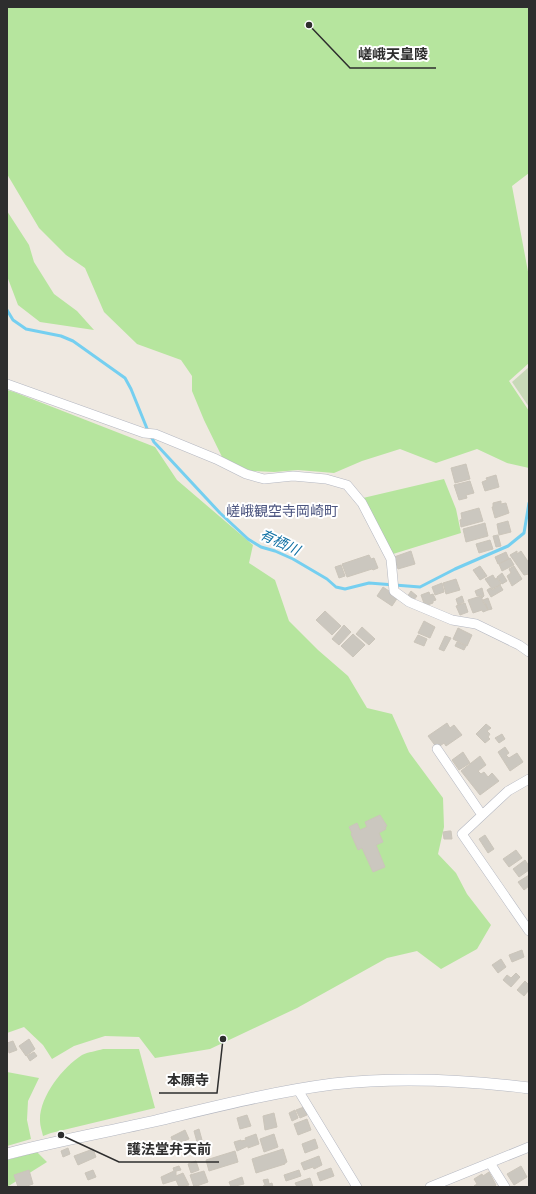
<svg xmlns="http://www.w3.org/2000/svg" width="536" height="1194" font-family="'Asap Condensed','Noto Sans JP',sans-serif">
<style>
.green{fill:#b6e59e}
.cemetery{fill:#c8d9b8}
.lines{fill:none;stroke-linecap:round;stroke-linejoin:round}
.stream{stroke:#75cff0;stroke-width:3}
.building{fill:#cbc7bf;stroke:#cbc5ba}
.minor-casing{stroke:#b4b7c1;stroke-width:10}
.tertiary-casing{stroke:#b4b7c1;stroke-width:12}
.minor{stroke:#fff;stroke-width:9}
.tertiary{stroke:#fff;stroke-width:11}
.labels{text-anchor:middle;stroke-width:4;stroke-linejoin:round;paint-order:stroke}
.neighbourhood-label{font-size:14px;fill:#4d5680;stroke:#fff}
.water-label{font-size:14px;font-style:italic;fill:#0d6fa3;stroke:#fff}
.leader{fill:none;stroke:#2e2e2e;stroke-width:1.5}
.callout-dot{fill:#2e2e2e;stroke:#fff;stroke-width:1.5}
.callout-label{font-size:14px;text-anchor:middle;font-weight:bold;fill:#2e2e2e;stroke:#fff;stroke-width:4;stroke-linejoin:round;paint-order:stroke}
</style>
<rect width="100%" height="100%" fill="#efe9e1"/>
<path class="green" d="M7 7H529V173L512 186 529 277V363L509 381 529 411V468L507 463 477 449 436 463 400 449 362 461 334 473 298 470 274 472 252 471 224 461 204 420 192 391V376L181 360 137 344 104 312 85 268 66 255 39 228 7 174Z
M7 211 29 245 34 262 54 294 77 311 94 330 40 322 18 305 7 276Z
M7 390 14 392 155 447 177 480 253 545 249 563 275 580 289 621 318 650 348 676 367 708 392 714 409 752 443 798 444 827 438 854 456 873 467 894 491 925 477 949 441 969 417 951 387 958 297 1008 210 1049 155 1058 139 1037 105 1036 74 1046 52 1059 43 1045 24 1027 7 1033Z
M444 479 456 509 461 533 393 554 363 498Z
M103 1049H139L155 1108 51 1133 43 1136C42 1131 40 1126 40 1121 39 1097 63 1067 82 1055 88 1052 97 1051 103 1049Z
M7 1072 39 1078 28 1101 27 1120 31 1139 7 1146Z
M37 1152 47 1162 7 1187V1160Z"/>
<path class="cemetery" d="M529 367V407L512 382Z"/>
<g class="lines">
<path class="stream" d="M7 310 13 320 26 329 61 336 73 341 125 378 131 389 148 431
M151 436 154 442 220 513 248 539 261 547 275 551 293 559 327 579 336 587 345 589 369 583 420 587 455 569 508 546 524 533 529 503"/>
</g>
<path class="building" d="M466 464 470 479 455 483 451 468Z
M496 475 499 487 485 491 482 482 487 480 486 478Z
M470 481 474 493 466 495 467 498 459 500 454 485Z
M501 501V504L506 503 509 513 495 518 492 507H493V503Z
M479 508 483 521 461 527 460 520 462 519 461 513Z
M508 521 511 532 499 535 497 524Z
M485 523 488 536 466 542 463 529Z
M498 535 501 546 496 547 493 536Z
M490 540 493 549 479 553 476 544Z
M411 551 415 564 398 569 394 557Z
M517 551V554L521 551 529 563V574L524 575 510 555Z
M506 552 509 559 498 564 495 557Z
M369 555 371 559 374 558 378 568 373 570 372 569 347 577 342 564Z
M510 558 514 565 502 571 499 564Z
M341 565 345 576 339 578 335 567Z
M480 566 487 576 480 580 473 570Z
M514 566 522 579 512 586 507 576 511 573 509 569Z
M502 573 507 581 502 584 497 577Z
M493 575 495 579 497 578 501 584 492 589 485 579Z
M456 579 460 590 446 594 443 583Z
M442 583 444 592 435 595 432 587Z
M500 585 503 590 491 597 487 590 490 588 492 590Z
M383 587 398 597 392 606 377 596Z
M482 588 484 596 482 598 481 595 477 596 475 591Z
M411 591 417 596 413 601 407 597Z
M429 592 430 595 433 594 436 600 433 601V603L425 606 421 595Z
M462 596 464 602 458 605 456 599Z
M481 596 484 604H486L488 610 483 612 482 610 473 613 468 600Z
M488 598 492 609 488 610 483 600Z
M465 603 468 612 460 615 456 606Z
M325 611 341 626 332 635 316 620Z
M424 621 435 627 430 638 418 633Z
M344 625 351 632 339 645 332 639Z
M362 627 375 639 369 645 356 634Z
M458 628 472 635 467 646 453 639Z
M353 634 365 645 353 657 341 646Z
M418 635 427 639 424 646 414 642Z
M445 636 451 638 444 651 439 649Z
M457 642 466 646 464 650 455 646Z
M447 723 450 728 454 725 462 735 446 746 444 743 437 748 428 736Z
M486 724 491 728 487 731 490 734 488 737 490 739 485 743 476 734Z
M502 734 505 739 499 743 495 738Z
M505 747 509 753 506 755 509 758 517 753 523 762 510 771 498 752Z
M463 752 470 763 459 770 452 760Z
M480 756 486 765 478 771 481 774 484 772 488 777 492 773 499 781 480 795 461 771Z
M380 815 387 826 385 827 386 829 379 833 383 842 376 845 385 867 373 872 362 848 358 850 351 834 352 833 349 827 357 823 360 830 367 827 365 822Z
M449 831H451L452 839H444L443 832Z
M485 835 494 849 488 853 479 839Z
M516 850 522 858 509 867 503 859Z
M525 860 529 866V870L519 877 513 869Z
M529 875V886L524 890 518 882Z
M522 950 524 957 512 962 509 955Z
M501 959 506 967 498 973 492 965Z
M516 973 520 977 511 987 503 980 507 975 511 978Z
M525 981 529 985V990L524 996 517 990Z
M29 1039 35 1049 26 1056 19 1046Z
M13 1041 17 1050 9 1053 7 1043Z
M34 1052 37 1056 30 1061 27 1056Z
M304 1107 307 1115 300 1118 296 1110Z
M295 1110 298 1118 292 1121 289 1113Z
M274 1113 277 1127 265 1130 263 1116Z
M247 1115 251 1126 240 1129 237 1118Z
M307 1119 311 1130 298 1135 294 1124Z
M199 1129 202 1140 197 1142 194 1131Z
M185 1130 189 1139 174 1145 171 1137Z
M256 1134 259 1144 248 1148V1146L237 1151 234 1142 241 1140V1141L246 1140 245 1138Z
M274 1134 278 1147 264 1152 260 1139Z
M315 1139 318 1148 305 1153 302 1144Z
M68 1148 70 1154 63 1157 61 1151Z
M93 1149 96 1157 78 1165 74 1156Z
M283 1149 287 1162 285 1163V1164L256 1173 252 1159Z
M235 1151 238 1162 209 1171 206 1160Z
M319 1156 322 1165 314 1169 313 1167 304 1170 301 1163Z
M196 1161 199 1170 191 1173 188 1164Z
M179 1166 181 1170 176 1171V1176L183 1173 189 1185 179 1187 176 1180 163 1184 161 1177 174 1171 173 1168Z
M521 1166 527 1177 514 1185 507 1174Z
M331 1168 334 1176 320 1181 317 1173Z
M29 1170 33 1184 24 1187H18L14 1175Z
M93 1170 96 1177 88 1180 85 1173Z
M299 1170 301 1176 286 1181 284 1175Z
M204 1171 208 1182 194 1187 190 1175Z
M489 1172 496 1185 493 1187H475L474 1186 477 1184 474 1179 482 1174 483 1176Z
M242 1177 244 1184 231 1187 229 1182Z
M310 1178 313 1187H297L295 1183Z
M268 1179 269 1184 272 1183 273 1187H263V1186L265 1185 263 1180Z"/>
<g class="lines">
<g class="minor-casing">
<path id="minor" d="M7 384 144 433 155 434 216 459 246 474 264 479 293 476 326 479 347 485 362 503 391 559 394 591 409 602 452 620 476 624 519 645 529 652
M437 749 482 815
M529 779 508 791 462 834 529 931
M298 1090 357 1187
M490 1163 505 1187
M430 1187 529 1147"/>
</g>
<g class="tertiary-casing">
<path id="tertiary" d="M7 1154C56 1141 106 1132 155 1121 214 1107 272 1092 333 1084 397 1077 465 1080 529 1088"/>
</g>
<use href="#minor" class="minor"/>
<use href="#tertiary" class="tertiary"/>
</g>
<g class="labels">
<g class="neighbourhood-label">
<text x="282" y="516">嵯峨観空寺岡崎町</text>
</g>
<g class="water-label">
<text transform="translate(280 542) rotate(25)" y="5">有栖川</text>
</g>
</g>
<path class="leader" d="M309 25L350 68H436M223 1039L217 1093H159M61 1135L119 1162H219"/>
<g class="callout-dot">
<circle cx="309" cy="25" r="4"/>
<circle cx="223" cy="1039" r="4"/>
<circle cx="61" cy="1135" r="4"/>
</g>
<g class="callout-label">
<text x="393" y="59">嵯峨天皇陵</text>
<text x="188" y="1085">本願寺</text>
<text x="169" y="1154">護法堂弁天前</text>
</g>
<rect width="536" height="1194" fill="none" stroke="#2e2e2e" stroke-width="16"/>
</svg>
